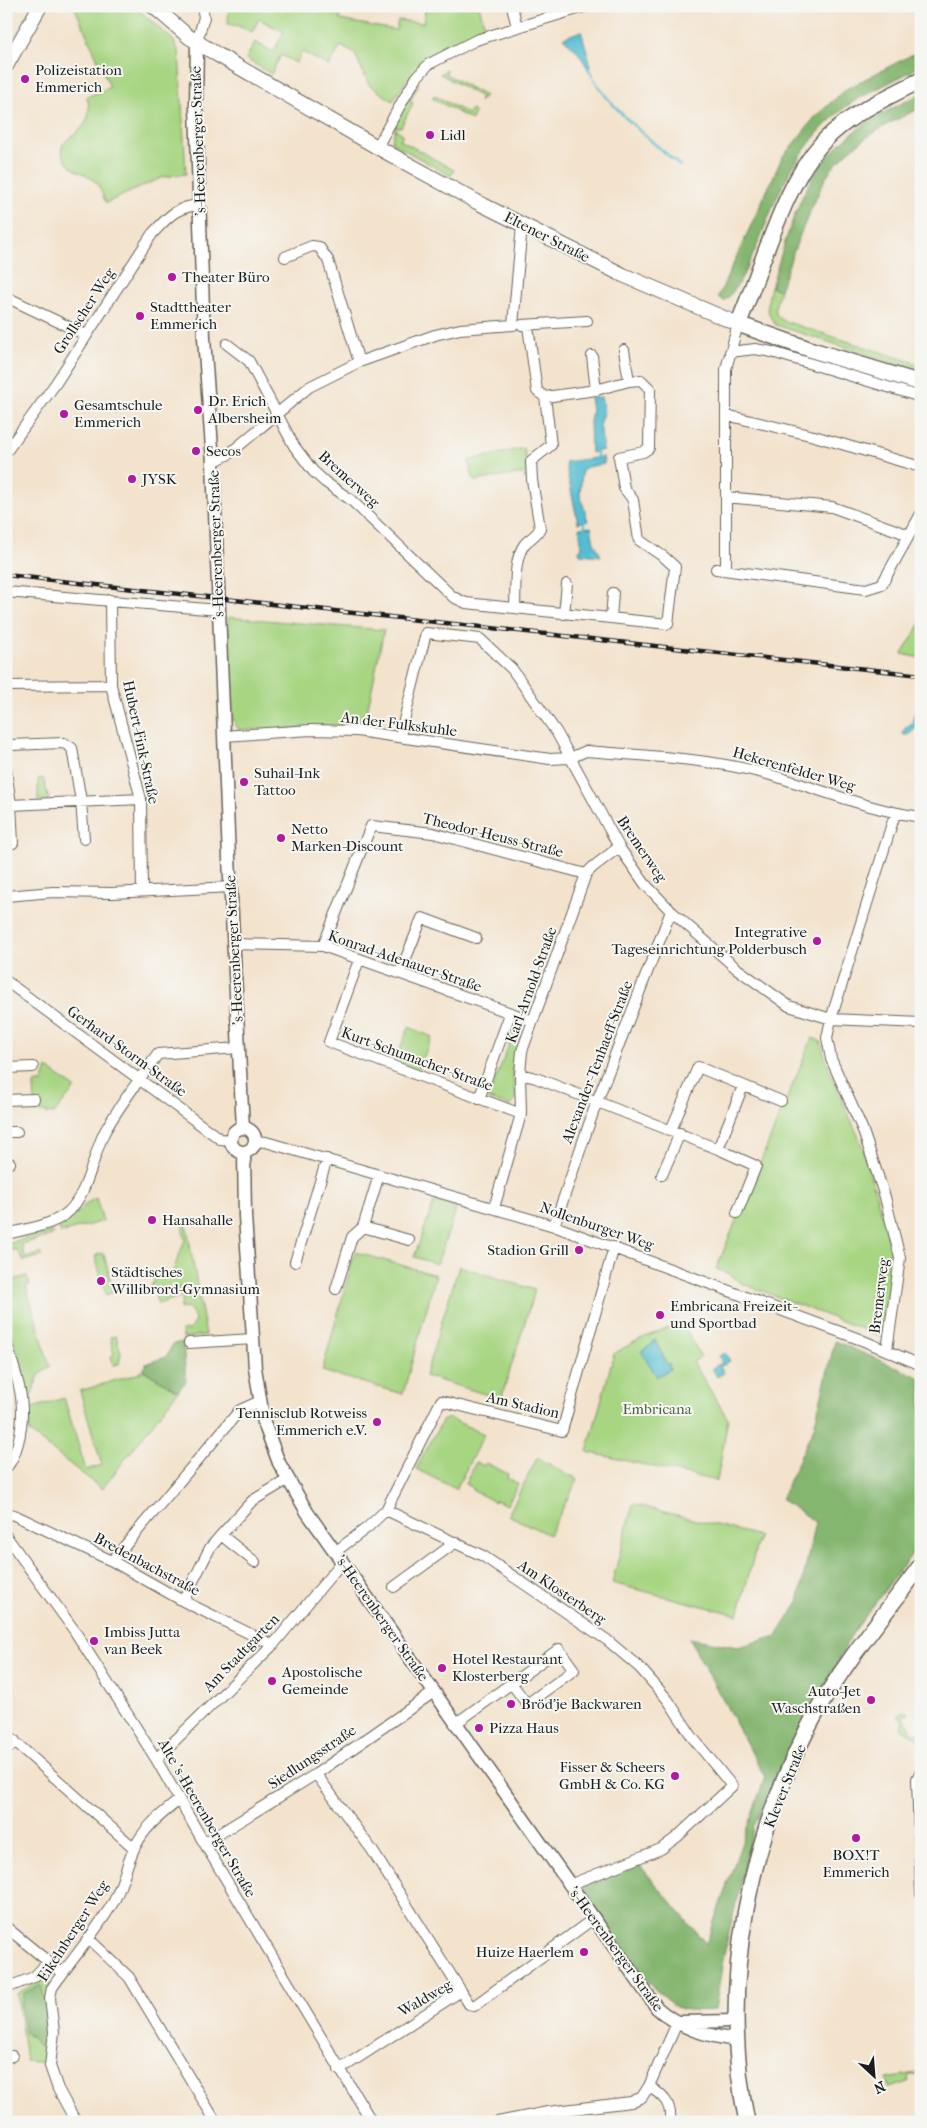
<svg xmlns="http://www.w3.org/2000/svg" width="927" height="2128" font-family="'IM FELL French Canon',serif">
<style>
.green{fill:#a7d582;stroke:#62784f}
.forest{fill:#85b670;stroke:#506946}
.water{fill:#54bdd1;stroke:#386c76}
.lines{fill:none;stroke-linecap:round;stroke-linejoin:round}
.stream{stroke:#54bdd1;stroke-width:2.5}
.minor-casing{stroke:#67625a;stroke-width:12}
.tertiary-casing{stroke:#67625a;stroke-width:15}
.secondary-casing{stroke:#67625a;stroke-width:16}
.primary-casing{stroke:#67625a;stroke-width:18}
.minor{stroke:#fff;stroke-width:10}
.tertiary{stroke:#fff;stroke-width:12}
.secondary{stroke:#fff;stroke-width:14}
.primary{stroke:#fff;stroke-width:15}
.rail-casing{stroke:#1c1c1c;stroke-width:4.5}
.rail{stroke:#f6f6f2;stroke-width:2.5;stroke-dasharray:8;stroke-linecap:butt}
.poi-dot{fill:#b5179e;stroke:#f6f6f2;stroke-width:2}
.labels{text-anchor:middle;stroke-width:4;stroke-linejoin:round;paint-order:stroke}
.poi-label{font-size:15px;fill:#1c1c1c;stroke:#f6f6f2;text-anchor:start}
.street-label{font-size:15px;fill:#1c1c1c;stroke:#f6f6f2}
.park-label{font-size:15px;fill:#4d5d40;stroke:#f6f6f2}
</style>
<rect width="100%" height="100%" fill="#f6f6f2"/>
<filter id="ink" filterUnits="userSpaceOnUse"><feTurbulence type="fractalNoise" baseFrequency=".02" numOctaves="2"/><feDisplacementMap in="SourceGraphic" scale="10" xChannelSelector="R" yChannelSelector="G"/><feConvolveMatrix kernelMatrix="1 2 1 2 8 2 1 2 1" color-interpolation-filters="sRGB"/></filter>
<filter id="wash" filterUnits="userSpaceOnUse"><feTurbulence type="fractalNoise" baseFrequency=".0096" numOctaves="4" result="noise"/><feDisplacementMap in="SourceGraphic" scale="20" xChannelSelector="R" yChannelSelector="G"/><feGaussianBlur stdDeviation="1.12" result="paint"/><feColorMatrix in="noise" values="0 0 0 0 0 0 0 0 0 0 0 0 0 0 0 0 0 1.4 0 .05"/><feComposite in="paint" operator="in"/></filter>
<g filter="url(#wash)">
<rect width="100%" height="100%" fill="#f3e3cd"/>
<path class="green" d="M74 6H134L173 40 179 52 186 174 163 177 106 203C103 197 101 190 98 185 87 170 67 174 62 151 58 135 98 135 87 97L110 87Z
M229 6H342L340 20 396 30 398 20 423 23 426 6H479L485 27 489 26 490 28 488 31C448 44 414 64 393 101L369 85 355 54 341 46 329 66 302 52 296 63 281 55 271 74 246 59 255 42 273 52 284 32 259 19 252 32 238 26 228 24Z
M447 69 446 74 485 96 479 102 481 97 440 74Z
M417 83 419 84 410 101 413 103 401 127H393Z
M434 95 468 114 471 109 475 113 472 120 432 98Z
M395 129 403 134 400 140 454 170 451 176 394 144 392 140Z
M771 287 780 290 775 308 777 316 784 321 921 365V372L776 325C765 313 767 302 771 287Z
M524 448 528 473 474 481 468 461Z
M228 617 384 630 364 727 239 730 233 720Z
M921 623V658L902 654Z
M43 778 49 800 38 801V779Z
M517 1025 522 1031 512 1071 516 1098 513 1104 509 1106 488 1099 510 1042 509 1038 511 1028Z
M409 1027 432 1037 417 1073 394 1064Z
M812 1038 820 1041 832 1078 860 1140 895 1259 883 1337 741 1283 730 1274 716 1269Z
M47 1068 75 1088 54 1114 35 1111 34 1083H42Z
M96 1198 103 1221 61 1233 59 1228C74 1220 84 1202 96 1198Z
M435 1200 457 1207 437 1264 414 1257Z
M186 1222 206 1335 183 1338 182 1331 187 1330 188 1332 195 1321 192 1311 185 1308 180 1309C183 1301 184 1292 178 1286L182 1296 158 1304 151 1284 154 1283V1278L172 1273 185 1240 182 1224Z
M52 1231 53 1235 22 1244 23 1252 26 1258 40 1253 42 1256 24 1261 17 1250H11L6 1253V1244Z
M355 1252 436 1275 403 1394 322 1371Z
M101 1253 104 1255 114 1292 106 1295 95 1256Z
M459 1266 535 1290 501 1399 425 1376Z
M27 1276 30 1285 26 1286 50 1367C37 1371 35 1386 31 1398L29 1399 21 1363 6 1318V1282Z
M683 1324 701 1357 693 1362 728 1419 717 1481 587 1452 614 1354C636 1339 658 1331 683 1324Z
M116 1336 121 1353 119 1364 113 1365 111 1356 114 1354 110 1337Z
M143 1370 178 1391 102 1489 29 1432 30 1409 64 1398 86 1470 102 1465 80 1391 140 1373Z
M449 1418 484 1434 456 1489 416 1469 442 1421Z
M537 1458 578 1479 549 1535 508 1515Z
M476 1462 484 1466 486 1463 508 1474 507 1478 518 1484 507 1505 496 1500 495 1502 472 1490 473 1488 465 1484Z
M633 1504 759 1536 738 1615 612 1583Z
M903 1711 909 1713 903 1716 914 1734 919 1731 921 1740 901 1728 904 1720 898 1717Z
M43 1978 52 1986 47 2063 26 2061 17 1994Z
M921 2072V2077L919 2073 908 2076 909 2082 889 2088 887 2078Z"/>
<path class="forest" d="M921 50V66C899 78 875 89 853 102 818 125 794 161 776 199 765 224 744 286 724 301L718 297 782 158 815 117 846 89Z
M921 94V108C891 121 857 140 835 165 826 175 820 189 815 201 801 230 790 260 780 290L771 287C786 241 798 188 832 152 856 126 889 109 921 94Z
M835 1341 921 1378V1542L852 1634 776 1778 754 1826 724 1954 715 2010C704 2010 687 2012 677 2007 647 1992 599 1915 577 1886L638 1863 706 1944 765 1777 689 1638 738 1647 777 1636 798 1603 815 1522 781 1499 814 1427Z
M183 1342 186 1381 178 1391 143 1370 146 1364 166 1357 173 1344Z
M41 1985 50 2022 48 2049 41 2048 33 2039 25 2033 21 2005 24 1993Z"/>
<path class="water" d="M581 31 590 62 589 70 577 51 563 38Z
M601 397 604 412 600 421 603 450 591 453 590 421 592 410 590 398Z
M603 457 604 464 587 467 582 470 580 495 588 521 578 523 565 462Z
M591 527 594 542 601 556 580 554 579 550 582 548 579 528Z
M921 707V724L908 735H904L902 733 906 727 912 723 915 711Z
M655 1340 667 1364H670L668 1365 670 1369 657 1377 641 1351 653 1344 652 1342Z
M725 1353 730 1361 720 1367 724 1373 717 1377 712 1368 722 1363 719 1356Z"/>
<g class="lines">
<path class="stream" d="M588 68C607 108 648 137 680 166
M597 451V458
M584 522 585 528"/>
</g>
</g>
<g filter="url(#ink)">
<g class="lines">
<g class="minor-casing">
<path id="minor" d="M512 6 517 27
M197 42 204 17 202 6
M377 147 407 93 417 77 429 64 476 40 587 6
M285 257 312 246 319 247 328 260 359 362
M6 297 86 335
M522 325 587 321
M227 344 249 361 294 446 313 471 325 482 351 500 453 597 466 603 668 624 675 567 664 557 639 540 633 500 624 488 619 457 643 452 649 448 650 389 641 380 629 381 596 390 545 397
M624 350 629 381
M730 352 755 349 772 352 921 397
M592 356 596 390
M726 415 814 436 921 467
M6 452 56 383 152 234C168 217 175 207 200 205
M213 462 229 454 309 387 359 362 435 335 460 329 513 325 522 225
M726 497 832 507 909 535
M716 569 866 589 882 584 921 514
M726 570V369L738 324
M6 592 218 610
M110 600 111 685 141 799 142 891
M515 608C516 589 513 561 524 545 528 539 537 536 540 528L532 480 531 461 551 445 545 397 537 391 528 326
M564 614 567 584
M611 618 613 593
M6 686 111 685
M224 736 311 730 357 731 550 759 570 758 586 751C646 756 708 758 767 774 818 788 868 810 921 817
M400 736 426 633 480 639 512 669 557 733 619 847 645 884 671 911 736 968 789 1006 831 1019 921 1023
M6 747 10 745 64 743 72 748 81 801 84 839
M6 770 11 805 141 799
M11 805 13 843
M6 896 53 892 112 893 231 887
M234 944 323 946 533 1021
M323 946 371 826 433 833 586 874
M359 960 329 1042 521 1114
M400 973 422 918 476 938
M6 981 220 1139 231 1140
M6 1068 33 1067
M520 1074 536 1078 718 1149 743 1086
M479 1099 510 1014
M6 1100 34 1099
M671 1130 698 1067 781 1101
M6 1132H17
M255 1141 266 1142 554 1226 859 1339 921 1365
M718 1149 756 1166 737 1213
M6 1164 10 1163
M662 1175 680 1133
M494 1208 521 1114 520 1074 522 1051 586 874 593 867 619 847
M554 1226 597 1101 671 911
M363 1227 409 1240
M6 1234C26 1229 51 1226 67 1213 87 1196 93 1156 104 1133 119 1105 140 1079 158 1054L238 1048
M295 1262 327 1159
M336 1289 352 1237 363 1227 379 1175
M6 1343C18 1379 28 1405 18 1443 15 1453 13 1460 6 1468
M189 1343 253 1339
M887 1350 900 1258 885 1197 862 1128 831 1059 827 1038 831 1019 895 814
M386 1510 483 1556 607 1640 640 1668 668 1700 693 1738 732 1786 677 1837 661 1849 569 1885
M6 1513 14 1515 112 1561 183 1601 273 1645
M221 1535 255 1562
M6 1536 74 1630 156 1759 204 1843 372 2122
M335 1552 368 1527 386 1510 441 1401 562 1431 614 1247
M112 1561 240 1410 260 1401
M394 1587 456 1542
M183 1601 210 1548 221 1535 252 1501 287 1480
M455 1724 559 1649 574 1670 527 1704 512 1684
M6 1734 134 1848
M6 1751 15 1741
M156 1759 273 1645 342 1562
M921 1771 917 1779 921 1894
M316 1774 372 1850 461 1991
M204 1843 316 1774 434 1692
M6 1927 62 1973
M89 1939 129 1977 216 2122
M6 1988 34 1977 48 1962
M6 2057 12 2056
M339 2070 461 1991 469 2004 474 2006 593 1919
M649 2086C663 2096 672 2103 670 2122
M76 2122 58 2089 50 2066 54 2032 50 1998 52 1988C72 1959 96 1932 114 1901 123 1884 126 1864 135 1847 145 1826 162 1814 179 1800
M498 2122 548 2112 631 2102 642 2097 649 2086 677 2023"/>
</g>
<g class="tertiary-casing">
<path id="tertiary" d="M197 42 196 107 204 338 213 462 229 858 243 1128
M231 1140a12 12 0 1 1 24 0a12 12 0 1 1-24 0Z
M244 1152 245 1216 255 1368 264 1423 279 1463 307 1512 657 2008C679 2028 707 2036 737 2040
M678 2022 736 2021"/>
</g>
<g class="secondary-casing">
<path id="secondary" d="M153 6 189 37 218 55 377 147 477 202 623 275 738 324
M6 66 40 6"/>
</g>
<g class="primary-casing">
<path id="primary" d="M921 80C890 96 856 111 830 135 784 177 763 268 738 324L812 350 921 383
M747 2122C718 1984 749 1836 816 1713 845 1661 886 1613 921 1565"/>
</g>
<use href="#minor" class="minor"/>
<use href="#tertiary" class="tertiary"/>
<use href="#secondary" class="secondary"/>
<use href="#primary" class="primary"/>
<g class="rail-casing">
<path id="rail" d="M6 575 921 675"/>
</g>
<use href="#rail" class="rail"/>
</g>
</g>
<g class="poi-dot">
<circle cx="25" cy="79" r="5"/>
<circle cx="430" cy="135" r="5"/>
<circle cx="172" cy="277" r="5"/>
<circle cx="140" cy="316" r="5"/>
<circle cx="198" cy="410" r="5"/>
<circle cx="64" cy="414" r="5"/>
<circle cx="196" cy="451" r="5"/>
<circle cx="132" cy="479" r="5"/>
<circle cx="244" cy="782" r="5"/>
<circle cx="281" cy="838" r="5"/>
<circle cx="817" cy="941" r="5"/>
<circle cx="152" cy="1220" r="5"/>
<circle cx="579" cy="1250" r="5"/>
<circle cx="101" cy="1281" r="5"/>
<circle cx="660" cy="1315" r="5"/>
<circle cx="377" cy="1422" r="5"/>
<circle cx="94" cy="1641" r="5"/>
<circle cx="442" cy="1668" r="5"/>
<circle cx="272" cy="1681" r="5"/>
<circle cx="871" cy="1700" r="5"/>
<circle cx="511" cy="1704" r="5"/>
<circle cx="479" cy="1728" r="5"/>
<circle cx="675" cy="1776" r="5"/>
<circle cx="856" cy="1838" r="5"/>
<circle cx="584" cy="1952" r="5"/>
</g>
<g class="labels">
<g class="poi-label">
<text x="35" y="75">Polizeistation<tspan x="35" dy="17">Emmerich</tspan></text>
<text x="440" y="140">Lidl</text>
<text x="182" y="282">Theater Büro</text>
<text x="150" y="312">Stadttheater<tspan x="150" dy="17">Emmerich</tspan></text>
<text x="208" y="406">Dr. Erich<tspan x="208" dy="17">Albersheim</tspan></text>
<text x="74" y="410">Gesamtschule<tspan x="74" dy="17">Emmerich</tspan></text>
<text x="206" y="456">Secos</text>
<text x="142" y="484">JYSK</text>
<text x="254" y="778">Suhail-Ink<tspan x="254" dy="17">Tattoo</tspan></text>
<text x="291" y="834">Netto<tspan x="291" dy="17">Marken-Discount</tspan></text>
<text x="807" y="937" text-anchor="end">Integrative<tspan x="807" dy="17">Tageseinrichtung Polderbusch</tspan></text>
<text x="162" y="1225">Hansahalle</text>
<text x="569" y="1255" text-anchor="end">Stadion Grill</text>
<text x="111" y="1277">Städtisches<tspan x="111" dy="17">Willibrord-Gymnasium</tspan></text>
<text x="670" y="1311">Embricana Freizeit-<tspan x="670" dy="17">und Sportbad</tspan></text>
<text x="367" y="1418" text-anchor="end">Tennisclub Rotweiss<tspan x="367" dy="17">Emmerich e.V.</tspan></text>
<text x="104" y="1637">Imbiss Jutta<tspan x="104" dy="17">van Beek</tspan></text>
<text x="452" y="1664">Hotel Restaurant<tspan x="452" dy="17">Klosterberg</tspan></text>
<text x="282" y="1677">Apostolische<tspan x="282" dy="17">Gemeinde</tspan></text>
<text x="861" y="1696" text-anchor="end">Auto-Jet<tspan x="861" dy="17">Waschstraßen</tspan></text>
<text x="521" y="1709">Bröd'je Backwaren</text>
<text x="489" y="1733">Pizza Haus</text>
<text x="665" y="1772" text-anchor="end">Fisser &amp; Scheers<tspan x="665" dy="17">GmbH &amp; Co. KG</tspan></text>
<text x="856" y="1860" text-anchor="middle">BOX!T<tspan x="856" dy="17">Emmerich</tspan></text>
<text x="574" y="1957" text-anchor="end">Huize Haerlem</text>
</g>
<g class="street-label">
<text transform="translate(198 141) rotate(-92)" y="5">'s-Heerenberger Straße</text>
<text transform="translate(547 237) rotate(27)" y="5">Eltener Straße</text>
<text transform="translate(84 311) rotate(-57)" y="5">Grollscher Weg</text>
<text transform="translate(349 479) rotate(42)" y="5">Bremerweg</text>
<text transform="translate(216 545) rotate(-92)" y="5">'s-Heerenberger Straße</text>
<text transform="translate(399 724) rotate(7)" y="5">An der Fulkskuhle</text>
<text transform="translate(141 742) rotate(78)" y="5">Hubert-Fink-Straße</text>
<text transform="translate(794 769) rotate(16)" y="5">Hekerenfelder Weg</text>
<text transform="translate(493 835) rotate(14)" y="5">Theodor-Heuss-Straße</text>
<text transform="translate(642 849) rotate(56)" y="5">Bremerweg</text>
<text transform="translate(234 950) rotate(-93)" y="5">'s-Heerenberger Straße</text>
<text transform="translate(405 961) rotate(19)" y="5">Konrad-Adenauer-Straße</text>
<text transform="translate(531 985) rotate(-70)" y="5">Karl-Arnold-Straße</text>
<text transform="translate(127 1051) rotate(36)" y="5">Gerhard-Storm-Straße</text>
<text transform="translate(417 1059) rotate(20)" y="5">Kurt-Schumacher-Straße</text>
<text transform="translate(597 1062) rotate(-69)" y="5">Alexander-Tenhaeff-Straße</text>
<text transform="translate(597 1226) rotate(19)" y="5">Nollenburger Weg</text>
<text transform="translate(879 1296) rotate(-83)" y="5">Bremerweg</text>
<text transform="translate(523 1405) rotate(13)" y="5">Am Stadion</text>
<text transform="translate(147 1564) rotate(28)" y="5">Bredenbachstraße</text>
<text transform="translate(562 1592) rotate(34)" y="5">Am Klosterberg</text>
<text transform="translate(382 1618) rotate(55)" y="5">'s-Heerenberger Straße</text>
<text transform="translate(241 1653) rotate(-46)" y="5">Am Stadtgarten</text>
<text transform="translate(312 1757) rotate(-34)" y="5">Siedlungsstraße</text>
<text transform="translate(785 1786) rotate(-68)" y="5">Klever Straße</text>
<text transform="translate(207 1818) rotate(60)" y="5">Alte 's-Heerenberger Straße</text>
<text transform="translate(73 1931) rotate(-57)" y="5">Eikelnberger Weg</text>
<text transform="translate(616 1949) rotate(54)" y="5">'s-Heerenberger Straße</text>
<text transform="translate(425 1998) rotate(-30)" y="5">Waldweg</text>
</g>
<g class="park-label">
<text x="657" y="1414">Embricana</text>
</g>
</g>
<rect width="927" height="2128" fill="none" stroke="#f6f6f2" stroke-width="25"/>
<g transform="translate(874 2076) rotate(154)" stroke="#f6f6f2" stroke-width="4" paint-order="stroke">
<path d="M0-4L9 19L0 12L-9 19Z" fill="#1c1c1c"/>
<text y="-8" font-size="14" font-weight="bold" text-anchor="middle" fill="#1c1c1c">N</text>
</g>
</svg>
